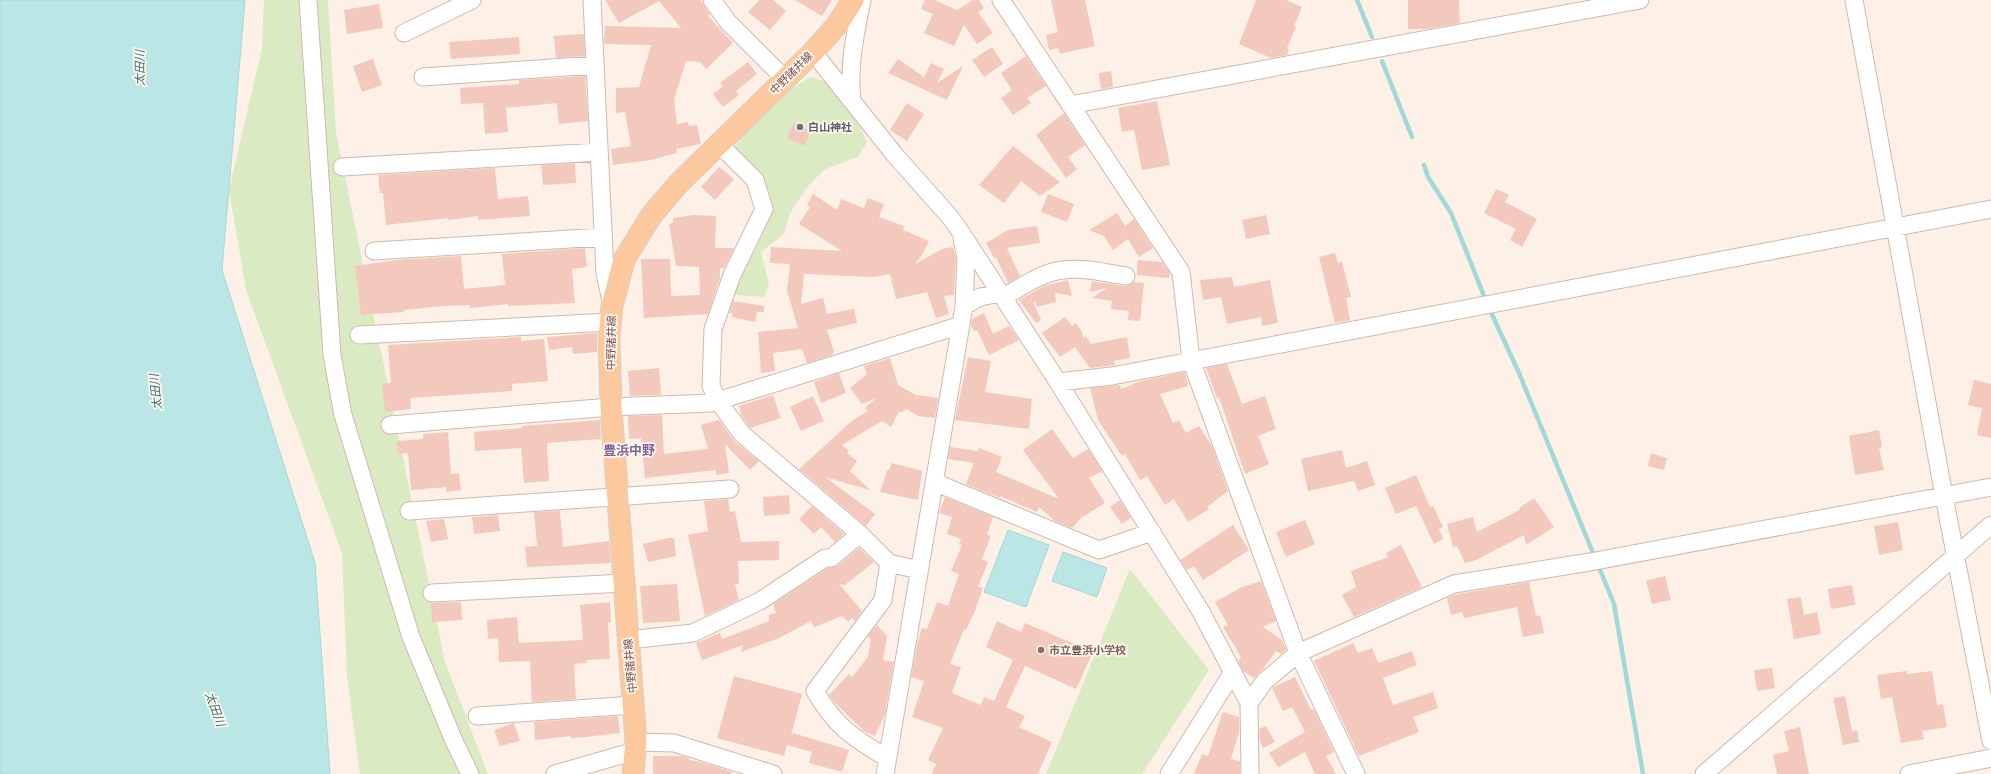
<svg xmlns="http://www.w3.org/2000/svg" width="1991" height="774" font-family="Raleway,'Noto Sans JP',sans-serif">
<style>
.green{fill:#daebc4}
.water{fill:#bae7e6;stroke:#a0d9d8}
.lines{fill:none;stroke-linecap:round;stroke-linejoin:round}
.stream{stroke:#a0d9d8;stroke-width:4.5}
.building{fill:#f3c9bd}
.minor-casing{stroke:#d1b8ae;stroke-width:19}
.major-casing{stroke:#d9cfcc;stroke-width:23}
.minor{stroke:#fff;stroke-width:17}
.major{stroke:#fcc99e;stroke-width:21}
.worship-dot{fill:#6b7280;stroke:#fff5ed;stroke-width:1.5}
.education-dot{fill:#8d6e63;stroke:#fff5ed;stroke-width:1.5}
.labels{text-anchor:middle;stroke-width:3.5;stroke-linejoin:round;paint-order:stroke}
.street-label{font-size:11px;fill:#77524a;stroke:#fff5ed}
.worship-label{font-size:11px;font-weight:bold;fill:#5b616d;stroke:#fff5ed;text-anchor:start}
.education-label{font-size:11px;font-weight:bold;fill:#785e54;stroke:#fff5ed;text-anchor:start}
.water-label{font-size:12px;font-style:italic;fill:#3a7574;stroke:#fff5ed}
.quarter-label{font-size:13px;font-weight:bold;fill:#7f669a;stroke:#fff5ed}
</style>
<rect width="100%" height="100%" fill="#fdf0e6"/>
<path class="green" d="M264 0H328L336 133 445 662 488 774H360L347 678 342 553 246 290 229 190 262 48Z
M811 77 841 86 867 142 858 157 825 169 808 186 790 213 784 234 761 252 769 284 764 297 735 295 732 275 764 209 731 156 754 110Z
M1130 569 1209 670 1142 774H1046Z"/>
<path class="water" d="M0 0H245L222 270 315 563 330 774H0Z
M1008 530 1049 545 1026 607 984 592Z
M1063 552 1107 568 1097 597 1052 581Z"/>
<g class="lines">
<path class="stream" d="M1357 0 1372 37
M1382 61 1412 137
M1424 165 1428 177 1451 213 1486 301
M1489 308 1519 373 1614 604 1643 774"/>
</g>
<path class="building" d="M605 0H700L710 14 708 16 733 43 706 69 700 62 686 61 674 100 677 124 688 122 689 126 697 125 701 144 676 149 677 153 651 160 613 165 611 149 631 146 625 112 616 113V88L639 87 651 45 604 44 605 26 681 28 659 1 619 23Z
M759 0H773L786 11 770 30 748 12Z
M795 0H832L822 16Z
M925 0H934L957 10 973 0H979L984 8 978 12 993 33 977 44 964 25 954 46 924 33 933 14 921 9Z
M1051 0H1085L1095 46 1060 54 1058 48 1049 50 1046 35 1058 32Z
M1256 0H1286L1302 7 1294 26 1296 27 1287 48 1289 49 1287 55 1271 58 1239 44Z
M1408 0H1459L1460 23 1428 29H1408Z
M379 4 383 28 347 34 344 10Z
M584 34 585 56 556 58 554 36Z
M519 37 520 54 451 59 449 42Z
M992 47 1003 64 984 77 972 60Z
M1026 56 1046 86 1027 98 1031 103 1013 115 1001 98 1012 90 1001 73Z
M373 59 382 85 362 92 353 66Z
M898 59 924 77 931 63 944 69 937 83 963 66 947 100 888 73Z
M748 62 757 74 736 91 739 95 723 107 713 94 723 86 720 83Z
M1111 71 1113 87 1101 89 1099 73Z
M585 76 588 121 559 124 557 103 506 108 508 132 485 134 483 103 461 104 460 88 519 84V80Z
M1157 101 1170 165 1142 170 1134 130 1122 132 1118 108Z
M907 103 924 114 907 141 890 130Z
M1064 113 1085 145 1068 157 1077 169 1066 178 1036 135Z
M794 123 811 131 804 146 787 138Z
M1013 146 1060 182 1040 196 1021 181 1004 203 979 185Z
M575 163 576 183 543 185 541 165Z
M719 167 734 179 715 200 701 187Z
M495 168 498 199 528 196 530 216 478 220V216L448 220V218L386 225 383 193H380L378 175Z
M1496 189 1509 195 1505 202 1537 219 1522 247 1510 240 1516 229 1484 213Z
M813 194 837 210 841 199 864 208 868 198 884 204 879 217 904 226 903 230 929 241 922 255 915 264 942 249 953 247 956 259 954 295 944 296 949 314 936 318 927 292 896 299 891 279 894 278H891L890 274 872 277 804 274 801 304 823 298 827 314 854 309 857 323 827 330 834 352 832 355 807 363 802 349 773 353 775 371 761 373 758 332 798 328 787 291 790 264 770 263 771 247 842 251 799 224 810 207 807 205Z
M1048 194 1074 204 1067 222 1041 212Z
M1117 213 1125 226 1134 219 1153 248 1139 257 1128 239 1113 250 1104 236 1089 230Z
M693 215 716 216 715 248H734L724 268H720V278L708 314 644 318 641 259H670L671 296 700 295 699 267 676 266 669 224 673 223V218Z
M1266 215 1270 234 1246 239 1242 220Z
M1037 226 1040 243 1007 248 1020 276 1008 283 996 257 994 258 986 243 1008 230Z
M585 248 587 267 572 269 575 303 508 306V304L470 308V305L443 306 404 310V312L361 315 355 266 397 260 461 256 464 289 505 285 502 254Z
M1335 253 1338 263 1342 262 1351 297 1346 298 1350 320 1335 323 1319 257Z
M1138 260 1162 262 1170 273 1169 278 1137 275Z
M1232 277 1234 287 1270 280 1278 323 1262 326 1261 317 1227 324 1221 297 1203 300 1200 280Z
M1068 280 1072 296 1055 293 1056 302 1037 307 1035 301 1033 302 1041 320 1036 323 1019 300 1044 286Z
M1092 281 1124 286 1130 285 1134 282 1144 283 1140 321 1128 320 1129 311 1111 309 1112 301 1092 298 1107 288 1090 292Z
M733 301 764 306V312H757L755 322 732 317V313H729Z
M984 313 993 334 1009 326 1019 340 989 355 977 330 974 331 971 325 972 319Z
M1065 317 1072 326 1076 323 1082 332 1084 339 1085 335 1091 344 1127 337 1130 358 1114 361 1115 365 1090 368 1075 347 1060 357 1042 333Z
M597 333V352L573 354 572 347 549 350 547 337Z
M521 337V341L544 339 548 381 512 384V391L410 398 411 409 385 412 382 384 391 383 388 345Z
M968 357 991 361 985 392 1032 399 1029 429 955 420Z
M890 358 898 385 916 395 938 398 935 418 918 416 905 408 906 410 898 413 891 427 882 421 842 445 849 451 847 453 857 461 850 471 870 490 825 477 875 514 866 526 799 469 853 420 868 411 865 408 876 398 862 404 850 388 867 374 864 366Z
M1227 364 1242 404 1265 396 1276 429 1258 436 1269 464 1245 474 1219 397 1217 398 1206 368Z
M659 368 661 395 630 396 628 371Z
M1185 372 1188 386 1160 394 1173 423 1179 420 1186 433 1199 426 1212 446 1228 491 1207 507 1209 509 1188 522 1174 499 1165 505 1147 476 1140 480 1125 454 1122 456 1098 420 1090 388 1120 385 1121 389 1141 381Z
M839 373 846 393 821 403 814 382Z
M1974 380 1991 384V438L1977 435 1982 408 1968 405Z
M773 395 781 418 750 428 740 414H741L739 406Z
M813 396 824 421 801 431 790 407Z
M662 415 664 454 708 449 701 425 719 420 735 442 759 461 750 470 725 444 729 473 716 475V470L645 478 641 438 629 439 628 416Z
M600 420 601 439 547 443 549 481 524 483 521 448 475 451 474 432 522 428V426Z
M1052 429 1073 458 1088 449 1102 471 1089 478 1105 503 1081 518 1072 528 1055 521 1039 507 1037 512 1000 496V498L966 484 974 463 948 459 950 447 977 451 979 448 1002 457 996 472 1059 499 1023 450Z
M1879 430 1882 447 1879 448 1884 470 1855 475 1849 436Z
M448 432 451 474 459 473 461 490 446 492V487L411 490 408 453 398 454 397 441 423 439V434Z
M1342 450 1346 468 1367 461 1375 485 1358 491 1354 481 1308 491 1301 459Z
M1651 453 1667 458 1664 470 1648 466Z
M892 463 922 471 918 500 880 492 887 470H889Z
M1416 475 1430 507 1433 506 1443 527 1439 529 1443 539 1434 544 1416 506 1396 514 1385 488Z
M789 495 790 514 764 516 763 497Z
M945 497 993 517 987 535 991 536 982 559 988 562 978 587 983 588 975 611 966 630 964 629 950 664 961 667 952 693 981 705 984 697 994 701 1013 660 986 647 997 621 1021 632 1025 623 1093 652 1076 689 1025 666 1006 707 1025 716 1019 727 1052 742 1038 774H932L936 764 928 760 943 728 912 717 924 681 911 677 918 641 922 628 927 629 937 602 948 606 959 574 951 571 962 545 959 544 961 539 947 534 952 517 939 513Z
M1534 498 1554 527 1526 545 1524 535 1474 561 1465 563 1457 546 1453 547 1447 524 1473 517 1477 532 1520 510 1519 508Z
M728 499 730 512 735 511 741 542 779 541V560L738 561 739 584H735L739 600 705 616 688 535 708 531 704 501Z
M1120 500 1131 518 1122 524 1110 507Z
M812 506 844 534 835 542 821 527 814 534 799 519Z
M560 511 563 547 609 541 611 563 527 567 525 547 537 546 534 512Z
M498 515 500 531 474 534 472 517Z
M444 519 448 539 431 542 426 521Z
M1305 520 1315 544 1286 557 1276 532Z
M1898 522 1903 550 1879 555 1874 526Z
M1233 525 1249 550 1203 580 1194 566 1187 570 1180 560Z
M669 538H674L676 556 648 562 643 544Z
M1401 545 1422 587 1354 617 1342 595 1356 587 1351 571 1388 557 1386 553Z
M859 548 874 562 845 585 839 584 862 611 855 621 852 618 848 622 842 616 814 627 811 621 779 638 741 652 743 645 702 660 696 643 720 633 722 639 769 621V615L776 613 773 604 828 568 837 566Z
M1665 576 1671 600 1652 604 1646 581Z
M1261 581 1276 621 1263 627 1282 640 1286 650 1281 654 1276 651 1263 669 1254 678 1243 671 1238 661 1241 657 1223 627 1228 625 1215 602 1242 587Z
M1529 582 1536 616 1540 615 1544 633 1523 637 1517 607 1464 618 1462 612 1451 615 1447 598 1457 594Z
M677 584 680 621 643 623 640 586Z
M1852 585 1855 605 1831 609 1828 589Z
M1801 597 1804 615 1817 612 1821 634 1794 639 1787 599Z
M461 602 462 620 432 622 431 603Z
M610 602 611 622H608L610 659 587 660V663L574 664 576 699 532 702 530 661 499 662 498 638 488 639 487 620 517 617 519 643 583 640 580 605Z
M877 625 887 636 883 660 894 662 885 714 875 736 864 731 835 703 829 695 849 674 852 677 868 657 871 639 868 636Z
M1353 643 1358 653 1372 648 1378 663 1412 651 1417 665 1383 678 1393 705 1433 692 1438 708 1413 717 1419 732 1359 756 1314 661Z
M1772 668 1775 688 1757 691 1754 670Z
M1907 671V674L1932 671 1937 705 1943 704 1947 727 1922 731 1924 739 1901 743 1892 697 1881 699 1877 675Z
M734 676 802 694 791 736 793 733 849 750 842 772 809 763 812 752 787 745 784 756 717 738Z
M1295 677 1311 710 1314 709 1334 752 1326 756 1336 774H1315L1305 752 1278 767 1269 753 1305 732 1292 707 1283 711 1272 688Z
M1845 696 1852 731 1857 730 1859 742 1843 745 1834 702V698Z
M1223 712 1239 717V732L1231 759 1240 761V774H1194L1202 754 1208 756Z
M618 716 620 733 586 737 571 738V736L535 740 534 722Z
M514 723 520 741 500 746 494 730Z
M1266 726 1275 742 1263 748 1260 741 1259 729Z
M1800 727 1809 774H1777L1773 755 1789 751 1784 731Z
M653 756H682L689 758V760L701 762 732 772V774H653Z"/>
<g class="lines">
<g class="minor-casing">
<path id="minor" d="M308 0 332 355 343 415 411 637 454 741 470 774
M592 0 605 273 612 306
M712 0 728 22 785 79
M1001 0 1181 272 1191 360 1298 653 1356 774
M1854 0 1944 496 1991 741
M404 33 472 0
M813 52 894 154 950 217 960 231 1058 382 1200 610 1249 703 1250 774
M423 77 595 65
M852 101C848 66 855 35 862 0
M1070 105 1640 0
M719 144 755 180 764 209 732 275 713 329 711 386 718 401 742 434 860 534 889 563 919 570
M342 167 599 152
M374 251 603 237
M1003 297C1022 287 1042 272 1063 270 1084 267 1105 273 1126 276
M964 306 980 297 1001 293
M359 335 611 322
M1058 382 1112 376 1991 209
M390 425 611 407 711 403 961 325
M934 482 1099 550 1152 532
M409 511 730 489
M432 593 624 583
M628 640 693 633 760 601 825 558H831L860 534
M1249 703 1264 682 1298 653 1454 584 1590 562 1991 487
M477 716 633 705
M636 742 674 743 773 774
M887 758C853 738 835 726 815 691L883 600 889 563
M555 774 635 751
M885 774 964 306 966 258 962 239
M1169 774 1233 672
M1704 774 1991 525
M1909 774 1991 758"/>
</g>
<g class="major-casing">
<path id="major" d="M633 774 636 742 611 407 609 337 612 306 624 260 651 216 678 184 813 52 837 25 853 0"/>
</g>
<use href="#minor" class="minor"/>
<use href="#major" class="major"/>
</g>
<circle class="worship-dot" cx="800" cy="127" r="4"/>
<circle class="education-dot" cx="1041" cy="650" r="4"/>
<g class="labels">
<g class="street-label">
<text transform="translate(791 73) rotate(-45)" y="4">中野諸井線</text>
<text transform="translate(611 343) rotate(-89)" y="4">中野諸井線</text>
<text transform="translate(630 666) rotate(-95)" y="4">中野諸井線</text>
</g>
<g class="worship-label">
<text x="808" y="131">白山神社</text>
</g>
<g class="education-label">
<text x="1049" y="654">市立豊浜小学校</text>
</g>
<g class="water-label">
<text transform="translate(140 68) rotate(-90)" y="4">太田川</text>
<text transform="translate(156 392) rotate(-96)" y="4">太田川</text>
<text transform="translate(215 709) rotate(70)" y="4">太田川</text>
</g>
<g class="quarter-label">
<text x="629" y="455">豊浜中野</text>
</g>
</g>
</svg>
